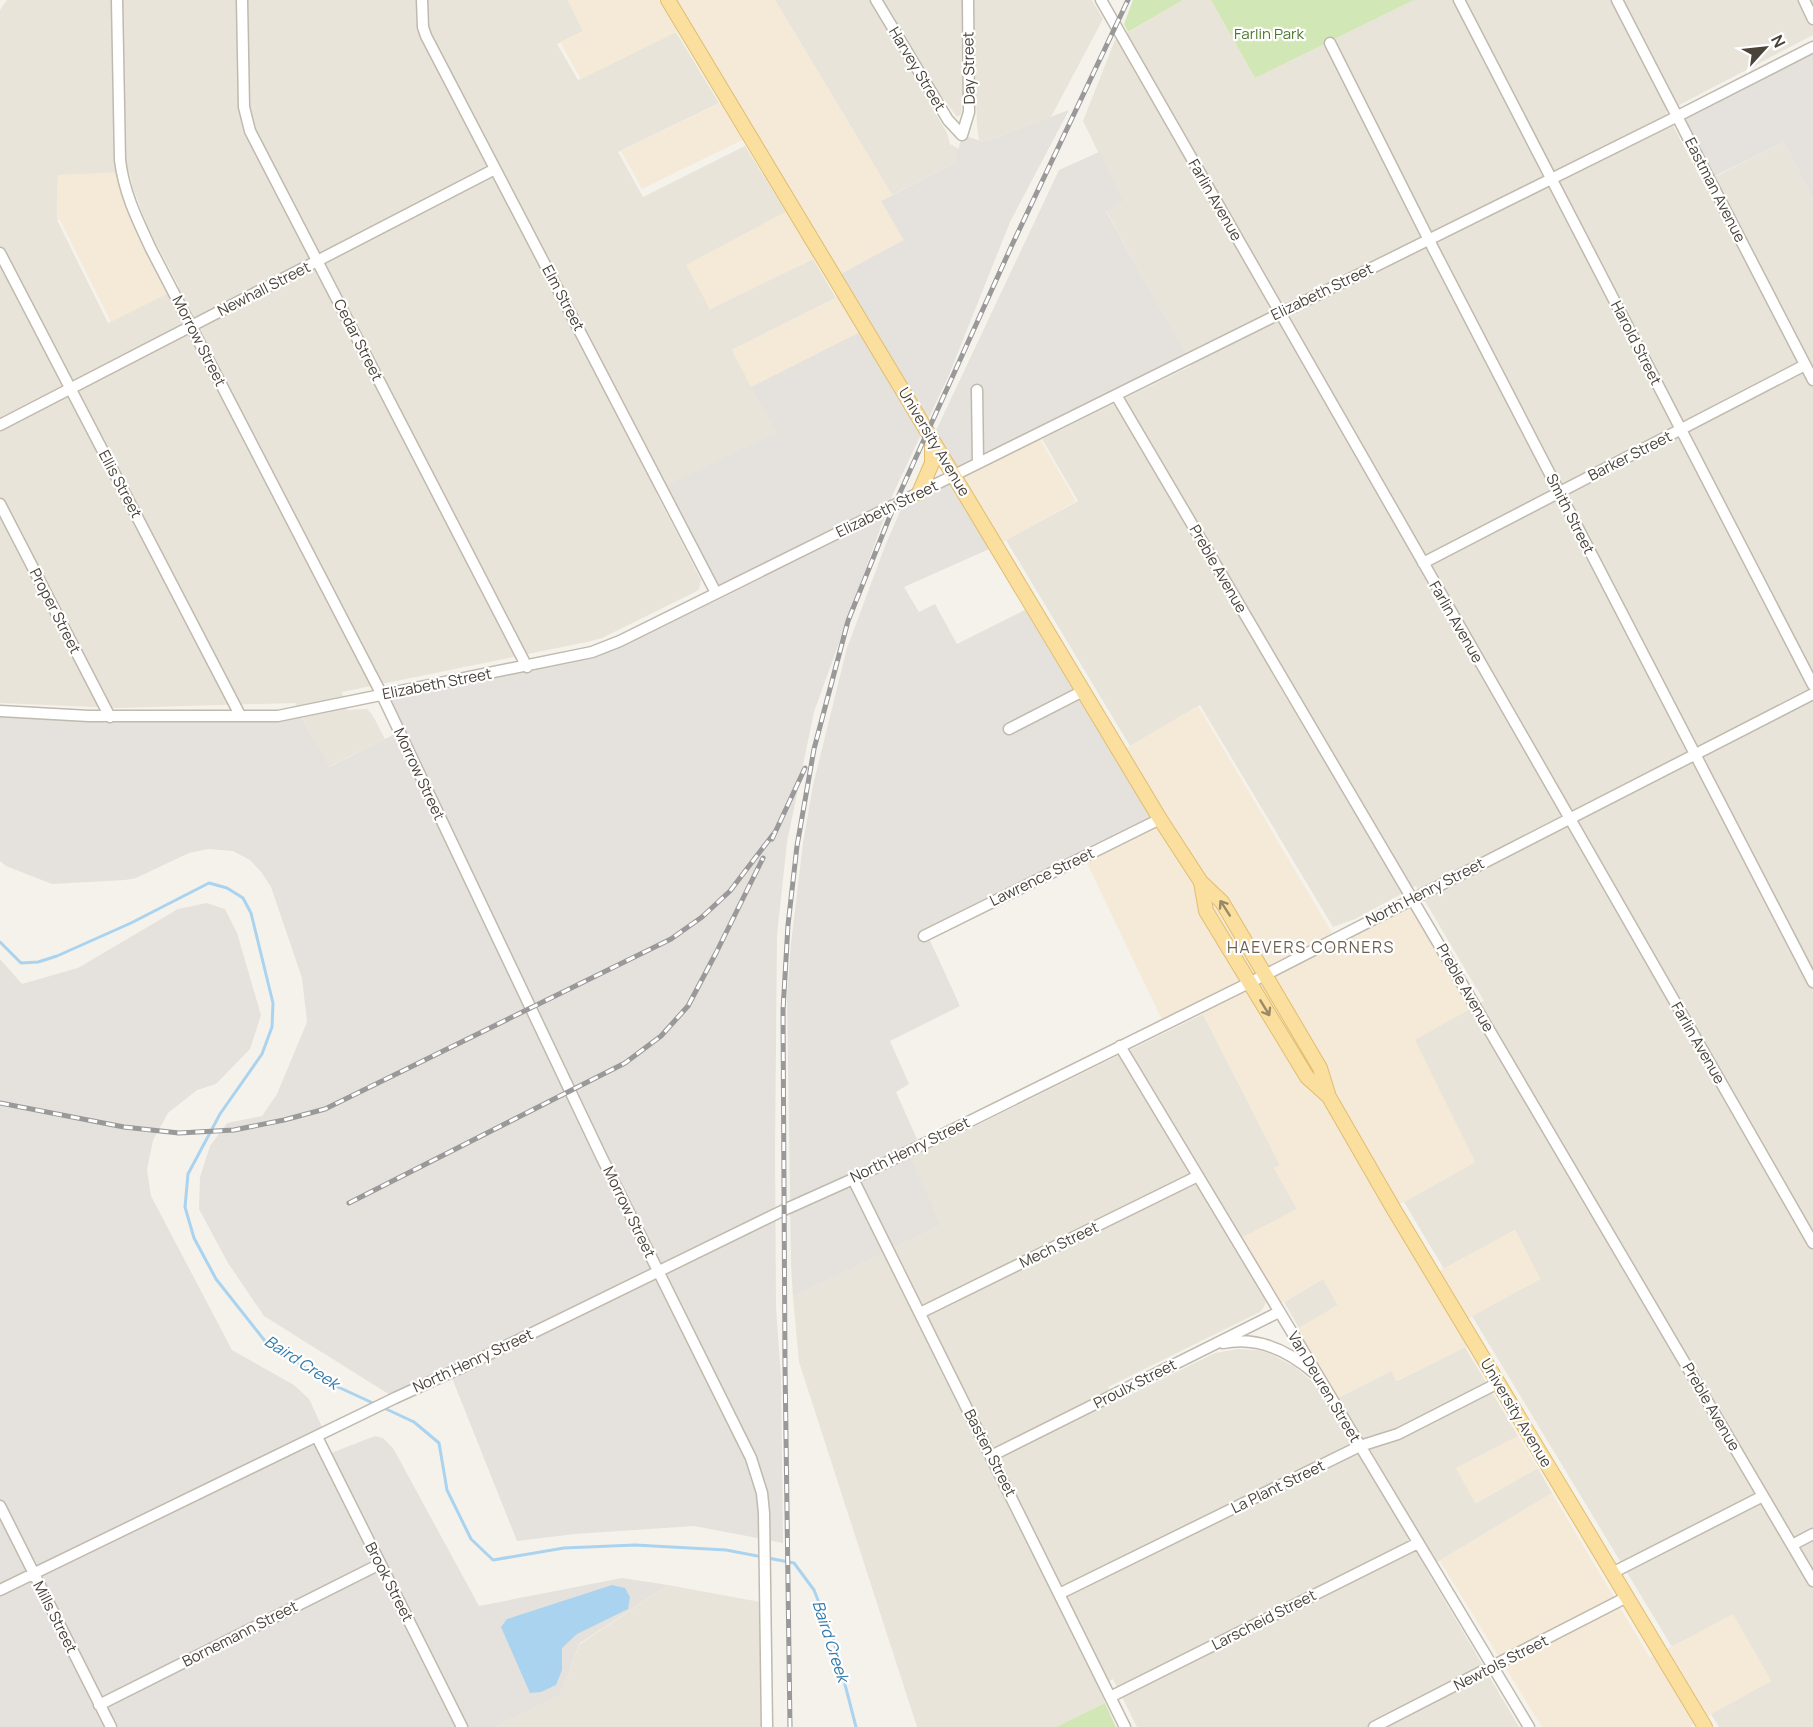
<svg xmlns="http://www.w3.org/2000/svg" width="1813" height="1727" font-family="Manrope,sans-serif">
<style>
.residential{fill:#e9e4d9;fill-rule:evenodd}
.commercial{fill:#f5e9d8}
.industrial{fill:#e5e1dc}
.green{fill:#d1e7b6}
.water{fill:#aad3ef}
.lines{fill:none;stroke-linecap:round;stroke-linejoin:round}
.stream{stroke:#aad3ef;stroke-width:3}
.minor-casing{stroke:#c0baae;stroke-width:13}
.major-casing{stroke:#e1bd6d;stroke-width:16}
.minor{stroke:#fff;stroke-width:10}
.major{stroke:#fbdf9e;stroke-width:14}
.rail-casing{stroke:#999;stroke-width:5}
.rail{stroke:#fff;stroke-width:3;stroke-dasharray:9;stroke-linecap:butt}
.oneway{stroke:#998966}
.labels{text-anchor:middle;stroke-width:4.5;stroke-linejoin:round;paint-order:stroke}
.park-label{font-size:15px;fill:#4b7a2d;stroke:#fff}
.street-label{font-size:15px;fill:#494339;stroke:#fff}
.neighbourhood-label{font-size:16px;letter-spacing:1.5px;fill:#6c6050;stroke:#fff}
.water-label{font-size:16px;font-style:italic;fill:#327aab;stroke:#fff}
</style>
<rect width="100%" height="100%" fill="#f5f2eb"/>
<path class="residential" d="M7 0H568L583 31 557 44 578 80 676 32 719 103 618 152 643 197 745 146 786 212 687 265 710 309 813 259 836 298 732 350 777 432 656 493 701 580 699 590 602 638 587 642 342 692 347 710 367 709 372 714 385 739 328 767 295 703 117 708 0 703V10ZM129 171 133 188 148 228 179 287 108 323 57 220 58 175 111 174Z
M775 0H1092L1103 19 1051 117 984 142 979 140 977 126 976 98H962L961 114 957 117 943 98 931 106 947 133 950 144 959 149 955 163 892 195Z
M1183 0H1211L1255 78 1414 0H1813V35L1666 112 1703 183 1784 142 1813 199V1727H1719L1711 1714 1771 1681 1733 1615 1672 1647 1472 1316 1540 1279 1515 1230 1444 1269 1404 1202 1475 1162 1414 1040 1484 1001 1416 886 1355 919 1333 927 1200 705 1130 746 1006 540 1078 501 1042 439 1191 366 1106 210 1122 201 1083 121 1115 40Z
M1203 1014 1280 1165 1274 1168 1297 1209 1233 1243 1266 1302 1264 1307 1260 1312 1108 1387 1116 1402 1215 1353 1238 1349 1257 1350 1269 1353 1295 1367 1314 1383 1328 1403 1391 1371 1397 1381 1465 1347 1518 1436 1457 1468 1476 1503 1538 1468 1552 1493 1426 1569 1519 1727H1137L1113 1679 1098 1686 1105 1703 1056 1727H917L799 1362 793 1297 941 1225 910 1158Z
M1323 1279 1338 1305 1299 1328 1284 1302Z
M668 1585 766 1603 767 1727H495L560 1695 580 1644Z"/>
<path class="commercial" d="M568 0H775L892 195 881 201 905 240 835 277 821 255 710 309 686 265 793 208 750 136 642 189 621 151 728 99 685 28 581 79 560 42 583 31Z
M121 172 173 291 111 322 60 220H57L58 175Z
M845 293 866 329 751 387 732 350Z
M1037 434 1076 501 996 546 954 476Z
M1198 706 1335 938 1412 899 1475 1006 1415 1040 1475 1162 1393 1208 1433 1274 1515 1230 1540 1279 1462 1322 1474 1343 1396 1381 1391 1371 1333 1400 1296 1340 1299 1328 1338 1305 1323 1279 1276 1306 1237 1240 1297 1209 1274 1168 1280 1165 1200 1007 1164 1024 1084 857 1120 752Z
M1518 1436 1538 1468 1475 1503 1456 1468Z
M1552 1493 1650 1658 1733 1614 1771 1681 1691 1725 1692 1727H1542L1440 1561Z"/>
<path class="industrial" d="M1813 47V199L1784 142 1709 179 1678 116Z
M1069 110 1010 222 949 375 892 496 814 712 787 842 777 935 775 1150 776 1308 781 1377 783 1543 694 1526 575 1534 517 1541 450 1373 395 1398 264 1316 228 1263 199 1209 200 1177 210 1146 227 1123 262 1116 277 1094 307 1022 302 978 271 887 262 873 250 860 233 851 208 849 189 853 136 878 125 880 52 884 6 866 0 861V711L299 712 329 767 399 732 382 695 592 652 715 594 662 488 777 432 751 387 866 329 835 277 904 240 881 201 955 163 962 135 984 142Z
M1099 152 1123 201 1106 211 1188 359 954 475 996 546 904 587 919 612 935 604 957 644 1033 606 1160 819 927 934 960 1006 890 1041 909 1084 896 1092 920 1146 908 1152 941 1225 793 1297 791 1264 787 995 791 944 803 843 813 785 847 648 885 546 905 500 954 476 932 439 1059 170Z
M207 903 225 909 237 933 261 1015 250 1049 216 1084 197 1090 168 1113 153 1140 147 1170 151 1196 232 1350 294 1385 309 1399 325 1433 317 1438 326 1455 375 1436 383 1438 393 1448 479 1606 622 1578 668 1585 580 1643 560 1695 495 1727H0V959L22 984 78 968 178 909Z"/>
<path class="green" d="M1133 0H1183L1128 32 1124 24Z
M1211 0H1414L1255 78Z
M1105 1703 1116 1727H1056Z"/>
<path class="water" d="M612 1585 625 1588 630 1597 628 1609 577 1634 562 1648V1670L556 1685 541 1692 530 1693 501 1627 507 1619Z"/>
<g class="lines">
<path class="stream" d="M0 942 21 963 38 962 57 956 131 923 209 883 227 888 243 898 251 913 273 1003 272 1027 262 1054 220 1114 188 1174 185 1207 194 1238 216 1279 265 1341 325 1381 375 1404
M384 1408 414 1422 439 1443 447 1490 471 1539 493 1560 564 1548 635 1545 726 1550 794 1563 814 1590 833 1638 856 1727"/>
<g class="minor-casing">
<path id="minor" d="M117 0 120 160C124 193 137 219 151 249L382 695 602 1158 751 1458 762 1493 764 1513 767 1727
M242 0 244 107 250 131 527 667
M422 0 423 27 426 36 716 593
M876 0 948 120 962 135 969 112 968 0
M1101 0 1813 1243
M1459 0 1813 685
M1617 0 1813 380
M1804 0 1813 19
M1330 43 1434 250 1813 982
M0 253 240 715
M977 390 978 463
M1116 395 1813 1581
M0 425 495 169
M0 504 110 717
M1423 563 1805 365
M0 711 89 716H278L592 652 620 641 1666 122 1813 47
M1009 729 1083 691
M924 936 1160 819
M1120 1046 1529 1727
M853 1179 1125 1727
M920 1313 1198 1176
M1223 1343C1257 1336 1287 1350 1313 1372
M317 1437 462 1727
M991 1456 1279 1312
M0 1506 111 1727
M1792 1545 1813 1534
M1612 1573 1763 1496
M0 1590 395 1398 465 1366 784 1210 853 1179 1265 975 1813 694
M1059 1594 1360 1446 1398 1434 1498 1383
M1110 1697 1418 1543
M99 1705 380 1564
M1374 1727 1627 1597"/>
</g>
<g class="major-casing">
<path id="major" d="M668 0 1160 819 1201 882 1222 902 1320 1068 1329 1097 1393 1208 1705 1727
M919 493 932 463V441
M1201 882 1206 911 1307 1077 1327 1095"/>
</g>
<use href="#minor" class="minor"/>
<use href="#major" class="major"/>
<g class="rail-casing">
<path id="rail" d="M772 839 805 768
M0 1103 124 1127 179 1133 234 1130 284 1120 325 1109 671 939 702 917 730 891 775 832
M349 1203 625 1063 661 1036 688 1006 716 953 763 858
M790 1727 785 1364 783 1010 788 925 797 846 814 749 848 621 894 506 1012 245 1128 0"/>
</g>
<use href="#rail" class="rail"/>
</g>
<defs><path id="oneway-shaft" d="M-6 0H5M1.5-3L5.5 0L1.5 3" fill="none" stroke-width="1.6" stroke-linecap="round" stroke-linejoin="round" transform="scale(1.5)"/></defs>
<g class="oneway">
<use href="#oneway-shaft" transform="translate(1225 908) rotate(-123)"/>
<use href="#oneway-shaft" transform="translate(1265 1008) rotate(59)"/>
</g>
<g class="labels">
<g class="park-label">
<text x="1269" y="39">Farlin Park</text>
</g>
<g class="street-label">
<text transform="translate(969 68) rotate(-91)" y="5">Day Street</text>
<text transform="translate(917 69) rotate(59)" y="5">Harvey Street</text>
<text transform="translate(1715 190) rotate(63)" y="5">Eastman Avenue</text>
<text transform="translate(1215 200) rotate(60)" y="5">Farlin Avenue</text>
<text transform="translate(264 289) rotate(-27)" y="5">Newhall Street</text>
<text transform="translate(1322 292) rotate(-26)" y="5">Elizabeth Street</text>
<text transform="translate(563 298) rotate(62)" y="5">Elm Street</text>
<text transform="translate(358 340) rotate(63)" y="5">Cedar Street</text>
<text transform="translate(199 341) rotate(63)" y="5">Morrow Street</text>
<text transform="translate(1636 343) rotate(63)" y="5">Harold Street</text>
<text transform="translate(934 442) rotate(59)" y="5">University Avenue</text>
<text transform="translate(1630 456) rotate(-27)" y="5">Barker Street</text>
<text transform="translate(120 484) rotate(62)" y="5">Ellis Street</text>
<text transform="translate(887 509) rotate(-26)" y="5">Elizabeth Street</text>
<text transform="translate(1570 514) rotate(63)" y="5">Smith Street</text>
<text transform="translate(1218 569) rotate(60)" y="5">Preble Avenue</text>
<text transform="translate(55 611) rotate(63)" y="5">Proper Street</text>
<text transform="translate(1456 622) rotate(60)" y="5">Farlin Avenue</text>
<text transform="translate(437 684) rotate(-11)" y="5">Elizabeth Street</text>
<text transform="translate(419 774) rotate(65)" y="5">Morrow Street</text>
<text transform="translate(1042 877) rotate(-26)" y="5">Lawrence Street</text>
<text transform="translate(1425 892) rotate(-27)" y="5">North Henry Street</text>
<text transform="translate(1465 988) rotate(60)" y="5">Preble Avenue</text>
<text transform="translate(1698 1043) rotate(60)" y="5">Farlin Avenue</text>
<text transform="translate(910 1150) rotate(-26)" y="5">North Henry Street</text>
<text transform="translate(629 1212) rotate(64)" y="5">Morrow Street</text>
<text transform="translate(1059 1245) rotate(-26)" y="5">Mech Street</text>
<text transform="translate(473 1361) rotate(-25)" y="5">North Henry Street</text>
<text transform="translate(1135 1384) rotate(-27)" y="5">Proulx Street</text>
<text transform="translate(1324 1387) rotate(59)" y="5">Van Deuren Street</text>
<text transform="translate(1711 1407) rotate(60)" y="5">Preble Avenue</text>
<text transform="translate(1516 1413) rotate(59)" y="5">University Avenue</text>
<text transform="translate(990 1453) rotate(63)" y="5">Basten Street</text>
<text transform="translate(1278 1487) rotate(-26)" y="5">La Plant Street</text>
<text transform="translate(389 1582) rotate(63)" y="5">Brook Street</text>
<text transform="translate(55 1617) rotate(63)" y="5">Mills Street</text>
<text transform="translate(1264 1620) rotate(-27)" y="5">Larscheid Street</text>
<text transform="translate(240 1634) rotate(-27)" y="5">Bornemann Street</text>
<text transform="translate(1501 1663) rotate(-27)" y="5">Newtols Street</text>
</g>
<g class="neighbourhood-label">
<text x="1311" y="953">HAEVERS CORNERS</text>
</g>
<g class="water-label">
<text transform="translate(302 1362) rotate(33)" y="6">Baird Creek</text>
<text transform="translate(831 1641) rotate(72)" y="6">Baird Creek</text>
</g>
</g>
<g transform="translate(1765 48) rotate(63)" stroke="#ffffff" stroke-width="4.5" paint-order="stroke">
<path d="M0-4.5L10 22L0 15L-10 22Z" fill="#494339"/>
<text y="-9" font-size="16" font-weight="bold" text-anchor="middle" fill="#494339">N</text>
</g>
</svg>
